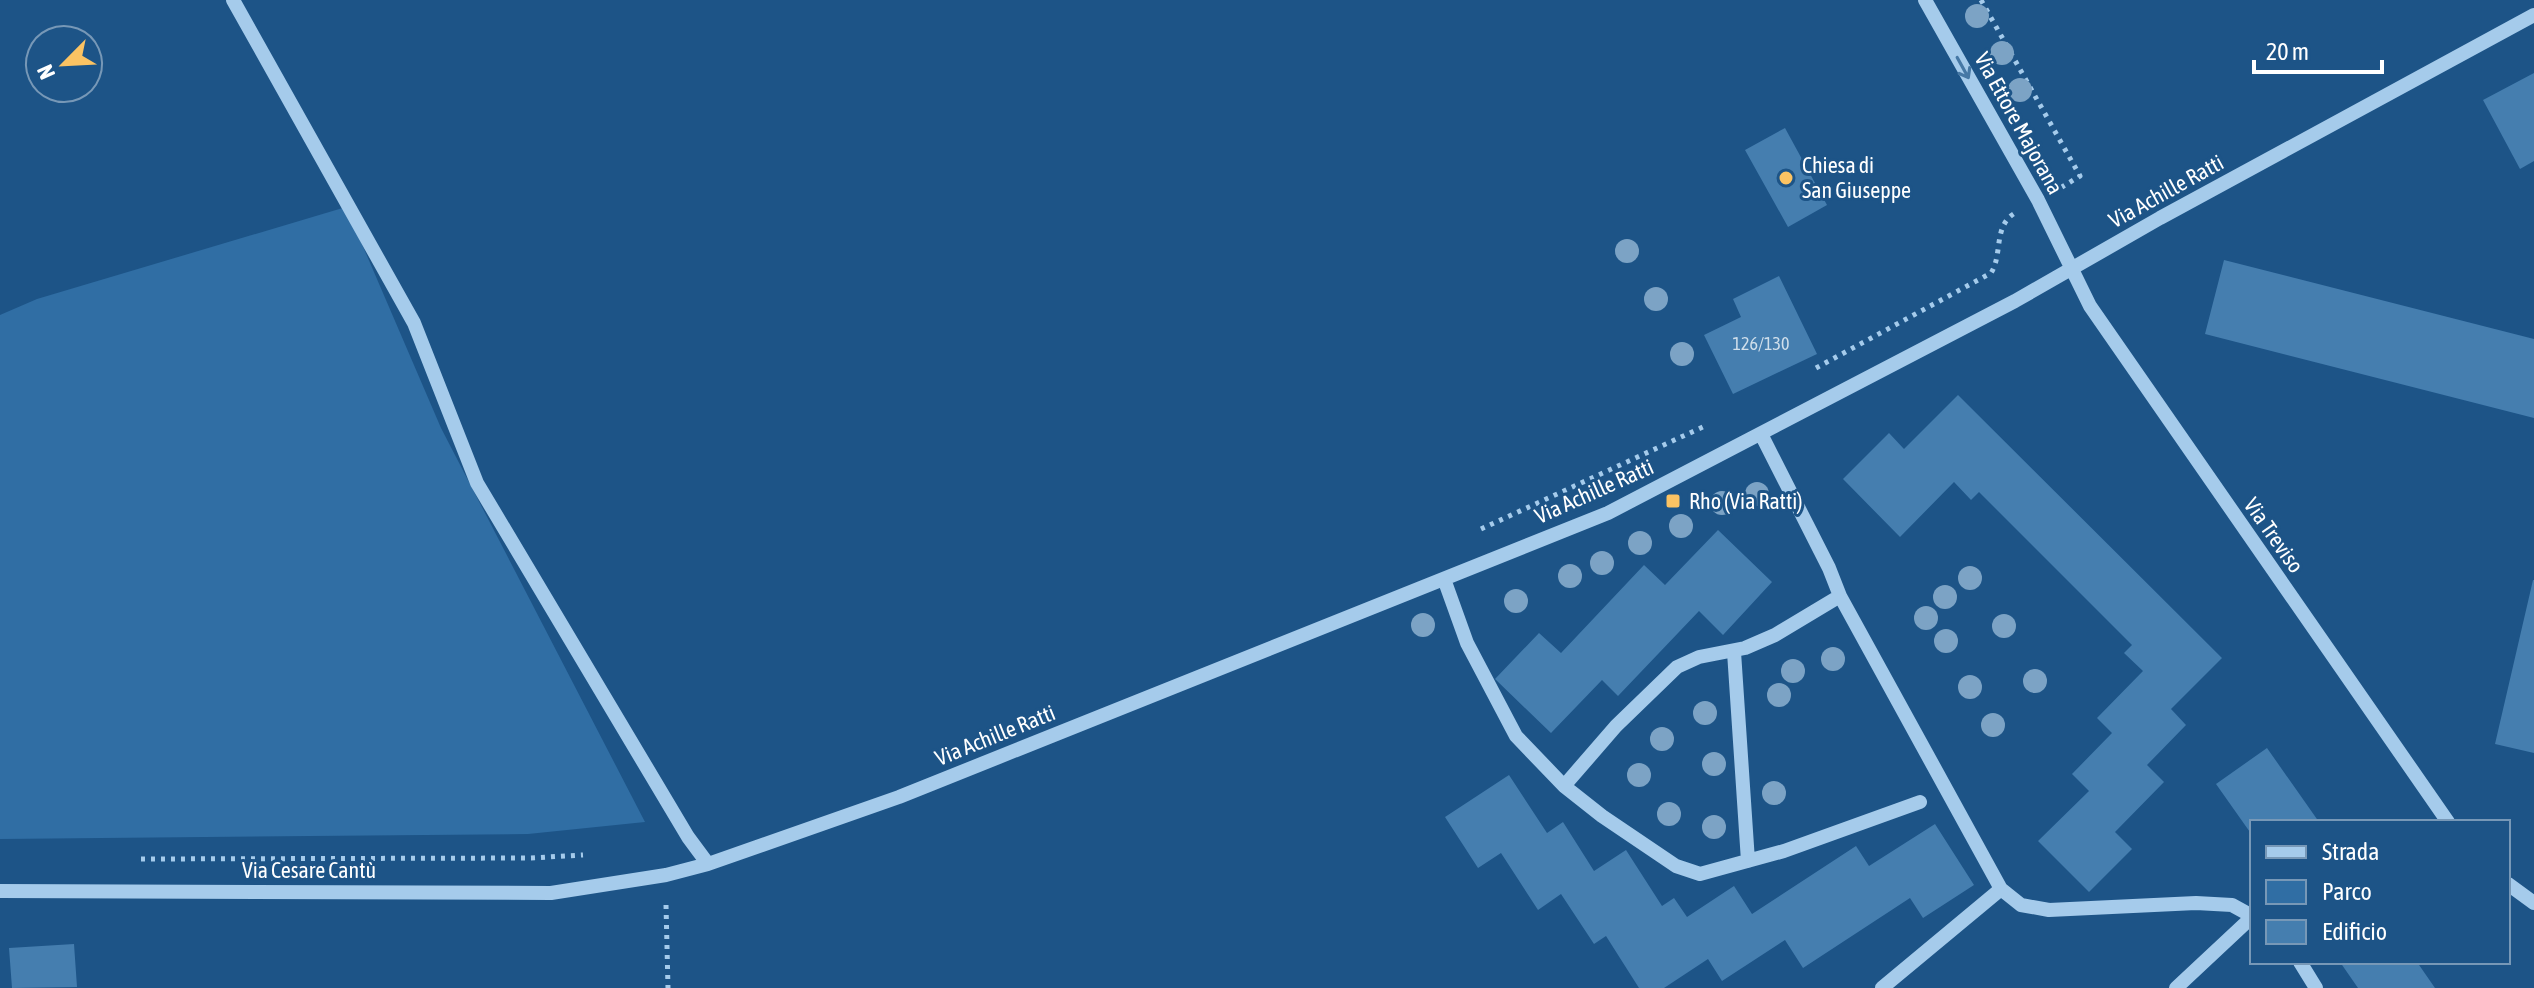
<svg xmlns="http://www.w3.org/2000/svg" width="2534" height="988" font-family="'Asap Condensed',sans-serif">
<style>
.green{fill:#306ea4}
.building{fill:#457eaf}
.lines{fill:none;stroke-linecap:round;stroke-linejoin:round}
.path{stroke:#a5cbeb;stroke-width:5;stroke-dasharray:4 6;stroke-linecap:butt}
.minor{stroke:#a5cbeb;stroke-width:14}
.tree{fill:#7ca3c5}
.oneway{stroke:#4678a5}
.poi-dot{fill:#fbc363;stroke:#1d5487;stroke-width:3}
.labels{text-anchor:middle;stroke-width:6;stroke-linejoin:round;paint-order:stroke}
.number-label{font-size:18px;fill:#d0dfeb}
.street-label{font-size:22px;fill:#fff;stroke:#1d5487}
.poi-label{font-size:22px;fill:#fff;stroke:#1d5487;text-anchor:start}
</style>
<rect width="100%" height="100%" fill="#1d5487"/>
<path class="green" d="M346 207 441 428 645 822 528 834 0 839V315L37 299Z"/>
<path class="building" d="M2534 73V161L2520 169 2483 100Z
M1785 128 1827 205 1788 227 1745 150Z
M2224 260 2534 339V418L2205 334Z
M1779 276 1817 354 1733 394 1704 335 1741 317 1733 299Z
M1958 395 2222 658 2171 709 2186 725 2147 765 2164 782 2115 832 2132 849 2089 892 2038 841 2089 791 2072 774 2112 733 2097 718 2143 671 2124 653 2132 645 1979 492 1971 500 1954 482 1900 537 1843 479 1889 433 1904 449Z
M1718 530 1772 582 1723 635 1699 611 1618 696 1602 680 1551 733 1495 679 1539 633 1561 653 1644 565 1665 585Z
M2533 580H2534V753L2495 744Z
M2267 748 2319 822H2252V835L2216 784Z
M1509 775 1547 833 1563 822 1594 871 1626 850 1662 906 1674 898 1687 917 1734 886 1752 914 1856 846 1869 866 1935 824 1974 885 1923 918 1910 898 1803 968 1785 940 1722 981 1708 959 1664 988H1639L1606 936 1594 944 1561 894 1538 910 1501 853 1478 868 1445 817Z
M74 944 77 987 12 988 9 948Z
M2340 962H2417L2435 988H2358Z"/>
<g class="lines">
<path class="path" d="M1981 0 2080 176 2062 187
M1816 368 1991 273C2003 254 1993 226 2015 213
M1481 529 1705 426
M141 859 531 858 583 855
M666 905 668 988"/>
<path class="minor" d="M233 0 414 323 477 483 688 837 708 864
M1925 0 2038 200 2090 306 2448 822
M1761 434 1829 568 1840 596 2001 889 2021 905 2049 910 2196 903 2232 905 2252 916
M1444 579 1467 643 1516 736 1564 786 1602 816 1676 866 1700 874 1784 851 1920 802
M1734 652 1748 861
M1564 786 1616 726 1677 667 1699 657 1745 648 1775 635 1840 596
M2508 884 2534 903
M0 891 551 893 666 875 708 864 899 797 1608 513 2015 301 2160 218 2534 15
M2300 962 2316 988
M1882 988 2001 889
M2176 988 2252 917"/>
</g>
<g class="tree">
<circle cx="1977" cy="16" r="12"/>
<circle cx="2002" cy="53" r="12"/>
<circle cx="2020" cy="90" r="12"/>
<circle cx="1627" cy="251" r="12"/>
<circle cx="1656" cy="299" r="12"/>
<circle cx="1682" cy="354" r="12"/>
<circle cx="1757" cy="494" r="12"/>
<circle cx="1722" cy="503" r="12"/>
<circle cx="1681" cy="526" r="12"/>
<circle cx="1640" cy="543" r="12"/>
<circle cx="1602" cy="563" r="12"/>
<circle cx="1570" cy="576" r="12"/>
<circle cx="1970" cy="578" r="12"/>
<circle cx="1945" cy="597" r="12"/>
<circle cx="1516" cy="601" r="12"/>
<circle cx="1926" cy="618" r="12"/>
<circle cx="1423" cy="625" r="12"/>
<circle cx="2004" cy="626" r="12"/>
<circle cx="1946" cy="641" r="12"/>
<circle cx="1833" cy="659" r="12"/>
<circle cx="1793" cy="671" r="12"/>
<circle cx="2035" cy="681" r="12"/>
<circle cx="1970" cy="687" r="12"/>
<circle cx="1779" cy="695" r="12"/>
<circle cx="1705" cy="713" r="12"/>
<circle cx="1993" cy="725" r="12"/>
<circle cx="1662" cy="739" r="12"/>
<circle cx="1714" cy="764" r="12"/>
<circle cx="1639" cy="775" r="12"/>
<circle cx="1774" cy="793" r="12"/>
<circle cx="1669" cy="814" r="12"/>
<circle cx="1714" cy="827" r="12"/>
</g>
<defs><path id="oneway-shaft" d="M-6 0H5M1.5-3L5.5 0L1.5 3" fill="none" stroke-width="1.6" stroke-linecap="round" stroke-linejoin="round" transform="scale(2)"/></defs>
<use class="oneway" href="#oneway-shaft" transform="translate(1963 68) rotate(61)"/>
<g class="poi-dot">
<circle cx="1786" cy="178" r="8"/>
<rect x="1665" y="493" width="16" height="16" rx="4"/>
</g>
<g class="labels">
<g class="number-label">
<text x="1761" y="350">126/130</text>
</g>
<g class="street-label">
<text transform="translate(2019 123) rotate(61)" y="8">Via Ettore Majorana</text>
<text transform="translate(2166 191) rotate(-29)" y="8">Via Achille Ratti</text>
<text transform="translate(1594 491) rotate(-24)" y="8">Via Achille Ratti</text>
<text transform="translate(2274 535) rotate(55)" y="8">Via Treviso</text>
<text transform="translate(995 735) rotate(-22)" y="8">Via Achille Ratti</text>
<text x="309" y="878">Via Cesare Cantù</text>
</g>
<g class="poi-label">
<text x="1802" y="173">Chiesa di<tspan x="1802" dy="25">San Giuseppe</tspan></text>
<text x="1689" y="509">Rho (Via Ratti)</text>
</g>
</g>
<rect x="2250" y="820" width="260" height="144" fill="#1d5487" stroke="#7798b7" stroke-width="2"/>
<rect x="2266" y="846" width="40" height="12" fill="#a5cbeb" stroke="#7798b7" stroke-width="2"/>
<text x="2322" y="860" font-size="24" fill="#ffffff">Strada</text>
<rect x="2266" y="880" width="40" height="24" fill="#306ea4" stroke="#7798b7" stroke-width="2"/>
<text x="2322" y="900" font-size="24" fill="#ffffff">Parco</text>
<rect x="2266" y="920" width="40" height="24" fill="#457eaf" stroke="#7798b7" stroke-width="2"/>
<text x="2322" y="940" font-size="24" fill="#ffffff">Edificio</text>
<g transform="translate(64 64) rotate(246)"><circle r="38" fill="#1d5487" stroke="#7798b7" stroke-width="2"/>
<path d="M0-6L14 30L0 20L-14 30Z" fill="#fbc363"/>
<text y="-12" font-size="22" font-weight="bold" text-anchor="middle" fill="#ffffff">N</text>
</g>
<path d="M2254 60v12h128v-12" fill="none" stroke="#ffffff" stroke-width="4"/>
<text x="2266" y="60" font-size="24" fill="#ffffff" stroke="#1d5487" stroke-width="6" paint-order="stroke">20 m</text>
</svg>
